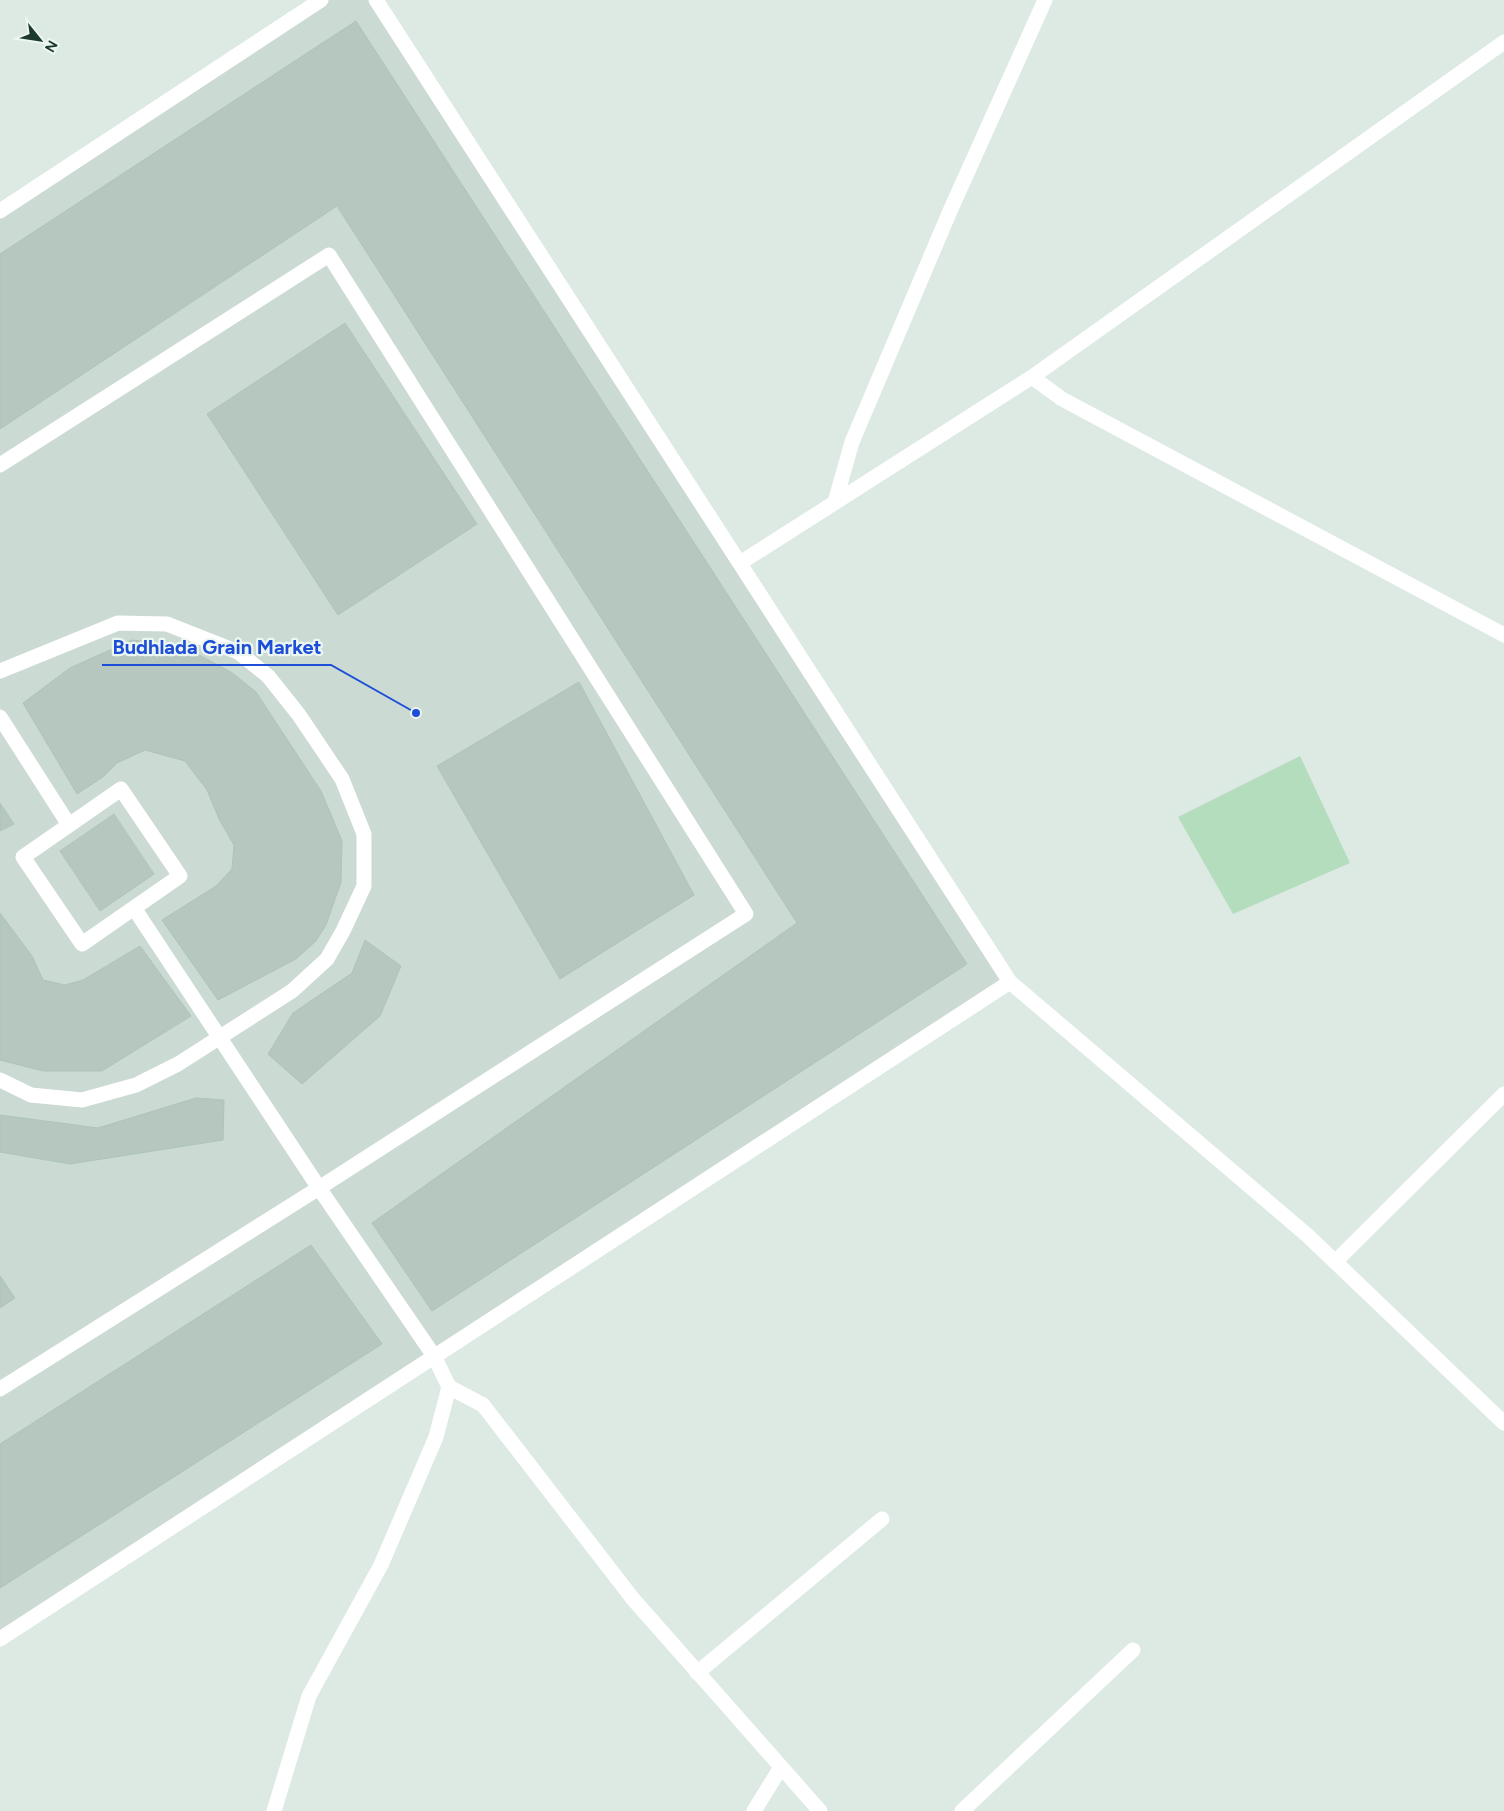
<svg xmlns="http://www.w3.org/2000/svg" width="1504" height="1811" font-family="Figtree,sans-serif">
<style>
.built{fill:#cbdad2}
.green{fill:#b3ddbc}
.building{fill:#b5c7bf;stroke:#afc4b9}
.lines{fill:none;stroke-linecap:round;stroke-linejoin:round}
.minor{stroke:#fff;stroke-width:15}
.leader{fill:none;stroke:#1d4ed8;stroke-width:2}
.callout-dot{fill:#1d4ed8;stroke:#edf7f1;stroke-width:2}
.callout-label{font-size:20px;text-anchor:middle;font-weight:bold;fill:#1d4ed8;stroke:#edf7f1;stroke-width:4.5;stroke-linejoin:round;paint-order:stroke}
</style>
<rect width="100%" height="100%" fill="#ddeae3"/>
<path class="built" d="M329 0H372L1005 981 0 1635V216Z"/>
<path class="green" d="M1300 756 1350 863 1233 914 1178 817Z"/>
<path class="building" d="M356 21 967 964 432 1311 372 1223 797 923 337 206 0 429V254Z
M345 323 477 524 338 615 207 414Z
M132 640 182 646 231 672 256 692 321 791 342 841 341 882 326 925 316 941 296 959 218 1000 162 920 216 886 232 869 234 845 219 819 207 790 185 761 145 750 117 763 103 777 77 794 23 703 70 668Z
M579 682 694 895 560 979 437 766Z
M0 803 14 824 0 831Z
M114 814 154 874 100 911 60 851Z
M0 913 32 956 43 980 65 985 83 980 140 946 191 1016 102 1071H43L0 1060Z
M365 940 401 966 380 1016 302 1084 268 1054 293 1013 352 973Z
M196 1098 224 1100 223 1140 70 1164 0 1152V1115L98 1128Z
M311 1245 382 1344 0 1588V1444Z
M0 1276 15 1298 0 1308Z"/>
<g class="lines">
<path class="minor" d="M0 211 321 0
M1032 377 1062 399 1504 635
M0 465 329 255 746 914 319 1188 0 1389
M835 502 852 442 950 211 1045 0
M740 563 1032 377 1504 42
M0 671 118 623 167 624 238 652 268 676 299 715 342 779 364 834V886L343 931 327 959 292 991 178 1064 136 1085 82 1100 31 1095 0 1080
M0 717 69 825
M121 789 180 876 82 944 23 857Z
M134 908 319 1188 434 1356 449 1387 436 1437 381 1565 309 1696 274 1811
M1010 982 1307 1235 1504 1423
M1335 1262 1504 1094
M449 1387 483 1405 633 1599 820 1811
M0 1639 1010 982 376 0
M697 1673 882 1519
M754 1811 781 1767
M962 1811 1133 1650"/>
</g>
<path class="leader" d="M416 713L331 665H102"/>
<circle class="callout-dot" cx="416" cy="713" r="5"/>
<g class="callout-label">
<text x="217" y="654">Budhlada Grain Market</text>
</g>
<g transform="translate(40 40) rotate(120)" stroke="#edf7f1" stroke-width="4" paint-order="stroke">
<path d="M0-4L9 19L0 12L-9 19Z" fill="#1e3a30"/>
<text y="-8" font-size="14" font-weight="bold" text-anchor="middle" fill="#1e3a30">N</text>
</g>
</svg>
